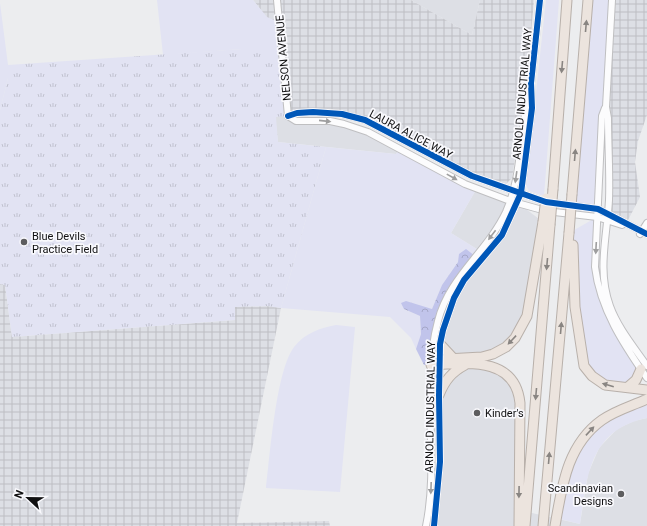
<svg xmlns="http://www.w3.org/2000/svg" width="647" height="526" font-family="Roboto,sans-serif">
<style>
.built{fill:#dddfe5}
.industrial{fill:url(#industrial-grid)}
.green{fill:#e2e3f3}
.forest{fill:url(#forest-crowns)}
.park{fill:url(#park-tufts)}
.lines{fill:none;stroke-linecap:round;stroke-linejoin:round}
.minor-casing{stroke:#bfbfc1;stroke-width:8}
.highway-casing{stroke:#b8b0aa;stroke-width:11}
.minor{stroke:#fcfcfd;stroke-width:6}
.highway{stroke:#ece4de;stroke-width:9}
.highway-bridge-casing{stroke:#b8b0aa;stroke-width:11;stroke-linecap:butt}
.highway-bridge{stroke:#ece4de;stroke-width:9}
.cycleway-casing{stroke:#f9f9fd;stroke-width:8}
.cycleway{stroke:#0057b8;stroke-width:6}
.oneway{fill:#898582}
.oneway2{fill:#9e9e9f}
.poi-dot{fill:#5d5d5f;stroke:#f9f9fd;stroke-width:1.5}
.labels{text-anchor:middle;stroke-width:3.5;stroke-linejoin:round;paint-order:stroke}
.street-label{font-size:11px;fill:#101011;stroke:#f9f9fd}
.poi-label{font-size:11px;fill:#101011;stroke:#f9f9fd;text-anchor:start}
</style>
<defs>
<pattern id="industrial-grid" width="8" height="8" patternUnits="userSpaceOnUse"><rect width="8" height="8" fill="#dddfe5"/><path d="M0 4h8M4 0v8" fill="none" stroke="#bdbec3"/></pattern>
<pattern id="forest-crowns" width="20" height="18" patternUnits="userSpaceOnUse"><rect width="20" height="18" fill="#c1c4eb"/><path d="M2 6a3 3 0 1 1 6 0M12 15a3 3 0 1 1 6 0" fill="none" stroke="#a5a7c8"/></pattern>
<pattern id="park-tufts" width="24" height="20" patternUnits="userSpaceOnUse"><rect width="24" height="20" fill="#e2e3f3"/><path d="M3 7l-1-3M5 7V3M7 7l1-3M15 17l-1-3M17 17v-4M19 17l1-3" fill="none" stroke="#c1c2cf"/></pattern>
</defs>
<rect width="100%" height="100%" fill="#ecedef"/>
<path class="built" d="M411 0H480L472 35Z
M288 116 296 121 344 124 400 148 396 154 278 142 275 117Z
M477 188 510 201 480 251 451 233Z
M518 203 543 222 522 328 493 354 453 358 440 344 454 298 490 250Z
M487 365 515 384 519 510 580 524 588 474 599 448 617 429 634 421 647 418V526H440L438 525 435 518 439 395 459 368Z"/>
<path class="industrial" d="M253 0H411L472 35 480 0H534L527 80 512 178 506 184H503L465 170 459 165 445 158H434L365 120 313 112 288 116 267 18Z
M612 0H647V115L638 141 635 162 640 197 626 224 607 213 608 118Z
M0 284 5 285 12 337 235 320V307L267 306 281 308 237 523 329 521 330 526H0Z"/>
<path class="green" d="M157 0H253L267 17 279 22 282 49H242L163 55Z
M546 0H559L544 196 529 191 526 185Z
M587 0H612L598 209 573 205Z
M0 3 8 65V78L0 110Z
M326 147 396 154 400 148 477 188 451 233 480 251 475 256 458 262 442 285 432 309 420 307 404 309 420 316 421 334 416 349 411 338 390 317 281 308Z
M597 217V283L641 369 628 387 611 386 587 371 569 233Z
M336 325 355 327 340 492 266 488C270 455 276 371 294 347 305 333 320 328 336 325Z
M647 403V418C590 430 587 475 580 524L556 518 562 483 594 426Z"/>
<path class="forest" d="M466 249 475 256 446 298 431 365H424L416 349 421 334 420 316 404 309 401 303 406 301 432 309 442 285 458 262 459 254Z"/>
<path class="park" d="M242 49H282L288 116 276 117 278 142 326 147 281 308 267 306 235 307V320L12 337 5 285 0 284V110L8 78V65Z"/>
<g class="lines">
<g class="minor-casing">
<path id="minor" d="M277 0 288 116
M612 0 606 107 608 118C608 145 610 173 609 200 607 237 597 270 610 306 618 328 634 347 647 366
M605 108 602 116 595 267C600 309 624 345 647 378
M288 116 297 113 313 112 342 114 365 120 472 176 546 202 598 209 647 234
M288 116 296 121H330L344 124 368 132 465 184 510 201 546 211 597 217 622 225
M640 234 647 223
M426 526C440 459 420 388 438 321 449 277 487 252 506 212 523 174 519 130 530 91
M434 526 440 462 439 395 440 344 443 330 454 298 464 280 502 235 521 193 532 108 531 83 540 0"/>
</g>
<g class="highway-casing">
<path id="highway" d="M553 189 567 0
M572 194 588 0
M573 245 575 307 584 366 592 376 605 385 647 390
M440 344 453 358
M446 359 482 357 493 354 506 347 515 338 527 316 543 222
M431 365C467 363 515 356 520 403L519 526
M628 387 636 380 641 369
M439 395C445 380 452 372 465 365
M525 526 550 225
M543 526 569 233
M555 526C562 486 567 445 602 420 616 410 632 406 647 399"/>
</g>
<use href="#minor" class="minor"/>
<use href="#highway" class="highway"/>
<g class="highway-bridge-casing">
<path id="highway-bridge" d="M543 222 546 198
M550 225 553 189
M569 233 572 194"/>
</g>
<use href="#highway-bridge" class="highway-bridge"/>
<g class="cycleway-casing">
<path id="cycleway" d="M288 116 297 113 313 112 342 114 365 120 472 176 546 202 598 209 647 234
M434 526 440 462 439 395 440 344 443 330 454 298 464 280 502 235 521 193 532 108 531 83 540 0"/>
</g>
<use href="#cycleway" class="cycleway"/>
</g>
<defs><path id="oneway-solid" d="M-6-.8H1V-3.2L6.5 0L1 3.2V.8H-6Z"/></defs>
<g class="oneway">
<use href="#oneway-solid" transform="translate(586 26) rotate(-85)"/>
<use href="#oneway-solid" transform="translate(562 67) rotate(95)"/>
<use href="#oneway-solid" transform="translate(575 155) rotate(-85)"/>
<use href="#oneway-solid" transform="translate(547 264) rotate(95)"/>
<use href="#oneway-solid" transform="translate(561 328) rotate(-85)"/>
<use href="#oneway-solid" transform="translate(512 340) rotate(133)"/>
<use href="#oneway-solid" transform="translate(608 385) rotate(-164)"/>
<use href="#oneway-solid" transform="translate(536 394) rotate(95)"/>
<use href="#oneway-solid" transform="translate(590 431) rotate(-47)"/>
<use href="#oneway-solid" transform="translate(549 458) rotate(-85)"/>
<use href="#oneway-solid" transform="translate(519 492) rotate(91)"/>
</g>
<g class="oneway2">
<use href="#oneway-solid" transform="translate(325 121) rotate(6)"/>
<use href="#oneway-solid" transform="translate(452 177) rotate(29)"/>
<use href="#oneway-solid" transform="translate(516 177) rotate(98)"/>
<use href="#oneway-solid" transform="translate(492 235) rotate(127)"/>
<use href="#oneway-solid" transform="translate(596 248) rotate(93)"/>
<use href="#oneway-solid" transform="translate(431 488) rotate(92)"/>
</g>
<g class="poi-dot">
<circle cx="24" cy="242" r="4"/>
<circle cx="477" cy="413" r="4"/>
<circle cx="621" cy="494" r="4"/>
</g>
<g class="labels">
<g class="street-label">
<text transform="translate(283 58) rotate(-95)" y="4">NELSON AVENUE</text>
<text transform="translate(522 94) rotate(-85)" y="4">ARNOLD INDUSTRIAL WAY</text>
<text transform="translate(411 134) rotate(28)" y="4">LAURA ALICE WAY</text>
<text transform="translate(430 407) rotate(-89)" y="4">ARNOLD INDUSTRIAL WAY</text>
</g>
<g class="poi-label">
<text x="32" y="240">Blue Devils<tspan x="32" dy="13">Practice Field</tspan></text>
<text x="485" y="417">Kinder's</text>
<text x="613" y="492" text-anchor="end">Scandinavian<tspan x="613" dy="13">Designs</tspan></text>
</g>
</g>
<g transform="translate(28 498) rotate(292)" stroke="#f9f9fd" stroke-width="3" paint-order="stroke">
<path d="M0-3L7 15L0 10L-7 15Z" fill="#101011"/>
<text y="-6" font-size="11" font-weight="bold" text-anchor="middle" fill="#101011">N</text>
</g>
</svg>
